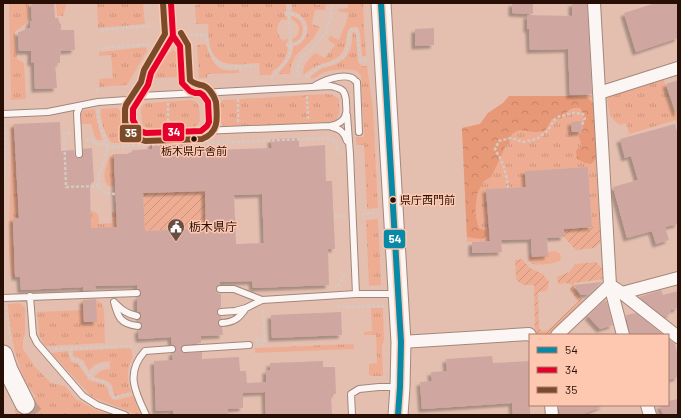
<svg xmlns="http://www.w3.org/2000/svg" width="681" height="418" font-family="Barlow,'Noto Sans JP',sans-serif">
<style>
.grass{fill:url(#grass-tufts)}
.forest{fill:url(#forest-crowns)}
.garden{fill:url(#garden-furrows)}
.building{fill:#cfa7a0;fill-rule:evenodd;filter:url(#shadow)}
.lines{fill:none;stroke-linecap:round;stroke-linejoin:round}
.primary-tunnel{stroke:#be9c8e;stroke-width:19;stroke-dasharray:19 10;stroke-linecap:butt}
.lane-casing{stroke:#a3877b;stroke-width:8}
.street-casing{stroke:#a3877b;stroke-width:14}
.primary-casing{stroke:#a3877b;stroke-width:21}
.path{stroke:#d5c9c4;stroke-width:2.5;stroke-dasharray:3 2;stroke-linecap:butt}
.lane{stroke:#fbf5f3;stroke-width:6}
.street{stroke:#fbf5f3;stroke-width:12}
.primary{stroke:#fbf5f3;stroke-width:19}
.bus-1-casing{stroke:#fec7b0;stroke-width:9}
.bus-2-casing{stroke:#fec7b0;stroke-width:9}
.bus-3-casing{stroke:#fec7b0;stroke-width:9}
.bus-1{stroke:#088aa6;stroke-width:6}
.bus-2{stroke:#e4002b;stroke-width:6}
.bus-3{stroke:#7a4b2a;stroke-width:6}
.bus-dot{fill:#270f06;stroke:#fec7b0;stroke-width:1.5}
.labels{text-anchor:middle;stroke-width:3;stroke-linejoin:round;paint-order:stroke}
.bus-label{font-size:11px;fill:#270f06;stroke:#fec7b0}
.poi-label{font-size:12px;fill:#270f06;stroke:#fec7b0;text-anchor:start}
.line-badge{stroke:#fec7b0;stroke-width:1.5}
.badge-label{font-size:11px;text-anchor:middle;font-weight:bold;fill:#fff}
</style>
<defs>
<pattern id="grass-tufts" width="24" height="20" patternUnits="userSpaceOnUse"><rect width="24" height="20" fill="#eead92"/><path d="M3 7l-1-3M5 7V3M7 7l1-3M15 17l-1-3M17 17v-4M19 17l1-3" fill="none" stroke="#cc947c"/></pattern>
<pattern id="forest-crowns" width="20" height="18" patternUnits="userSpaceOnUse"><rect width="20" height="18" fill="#e69877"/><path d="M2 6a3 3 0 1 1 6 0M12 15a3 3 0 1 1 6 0" fill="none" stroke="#c58265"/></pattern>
<pattern id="garden-furrows" width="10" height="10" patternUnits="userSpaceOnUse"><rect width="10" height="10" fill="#eead92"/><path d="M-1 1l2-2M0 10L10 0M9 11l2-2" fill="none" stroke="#cc947c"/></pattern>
<filter id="shadow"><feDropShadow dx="-3.5" dy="3.5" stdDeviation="1" flood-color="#0004"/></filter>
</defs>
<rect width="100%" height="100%" fill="#e4bfb0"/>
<path class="grass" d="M9 3H29C30 23 30 20 15 32L17 59 24 63 26 99 11 100Z
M56 3H67L63 16H57Z
M97 3H143L145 24 98 28Z
M203 3H286V11L284 12 285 16H287V20L282 19C275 26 276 34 283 41L287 39H288L287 43H286V47H288C287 56 284 62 277 68 274 70 272 71 271 75H260L259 63C238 64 214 70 209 43 208 37 209 30 208 24H196L195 5 203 4Z
M292 3H316V5L326 4 325 10H315L312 24 320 27 313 39 296 55 291 66 290 74H278C284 66 293 58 293 47 313 40 312 18 292 11Z
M348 3H363L364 26 366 56H362L360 33 358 27H352L348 30C345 48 345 57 325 63 322 64 319 65 316 66 311 68 308 73 303 74 303 64 309 59 315 53L325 58 335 45 328 40 330 36 339 40 347 20 348 13 338 11V9L348 8Z
M291 16C301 17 306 28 301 37 299 40 296 41 293 43L292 39C298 37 299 32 299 27L296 22 291 19Z
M353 32H354L356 35 358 62 362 66H367L373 110 378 208 367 209 364 145H356V137H364L361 76C360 74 358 72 357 71 352 68 331 70 325 72 320 74 316 78 311 79V76L322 68 334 65 345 58 351 48Z
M206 44C209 54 214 68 225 70 230 71 235 70 239 70V73L208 74 207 78H199L197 45Z
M146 47 147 51 127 85 99 87V79L113 78 111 55 99 56V52Z
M173 50 177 53 178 77 155 78C156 70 166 55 173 50Z
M663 77 672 108 678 107V125L676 120 629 134 626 123 619 125 610 116 607 99 614 91Z
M327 94 333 95 339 99C339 108 342 119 331 122L229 127 224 126 219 121C219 113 216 105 223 100Z
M592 95 600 226 592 227 588 167 526 171V187L487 189 490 241 467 242 462 128 480 124 488 113 503 103 509 96H567Z
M191 100 195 101 199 106 200 121 196 126 193 128 149 129 144 126 142 123 141 108 143 105 146 103Z
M117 108 121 111C123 118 126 136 122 143H112C105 136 99 118 101 109Z
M95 109 97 121 102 140H97L94 135 91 124H81L80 115 84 110Z
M14 124 17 194 63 192V201L18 203 19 218H13L15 277H13L11 275 9 252 11 128 12 125Z
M114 154V186C99 190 104 158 114 154Z
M90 210 98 214 99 221 98 224 112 223V212L116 211 117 229 91 228Z
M378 219 381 285 369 286 366 220Z
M556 251 560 254 561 260C556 264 534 267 530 262 528 260 529 259 529 256L532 253Z
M96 300 101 303 104 309 105 343 45 346 39 335 37 312 81 310V301Z
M20 303 25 308V334L23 340V349L35 367 51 383 65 386 76 399 96 410 111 415 29 414 28 415H16L14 410 36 397C32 391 27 385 24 378 14 355 9 328 8 304Z
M371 308H383L384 339 382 347 383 376H372L369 375V364L377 363 376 335H364V332L372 331Z
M354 344V349L255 353V348Z
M128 348 131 349C135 359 129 362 128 372 127 378 129 386 131 392L117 396H115C113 393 113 389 112 386 108 379 100 380 94 377 98 372 103 369 110 369V361C101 362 94 363 89 371L83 360 73 356V351Z
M68 351 70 360 72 362 78 364 89 380 105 385 108 389 109 395 112 399 116 400 133 396 140 415H138L92 397 51 353Z"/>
<path class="forest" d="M509 96H570L586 97 593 103 596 159 591 164 585 163 577 159 576 151 582 144C576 133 581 136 583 128 585 123 583 112 580 108 569 107 568 111 561 119H552L545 131 535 132 519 130 512 134 509 143 505 147 495 169 491 177 484 181 477 194 475 215 479 228 486 231 487 236 481 239 467 237 462 128 480 124 488 113 503 103Z"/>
<path class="garden" d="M205 191 206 228 145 231 143 193Z
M600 226 601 242 594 248 576 250 564 237V229Z
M522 259 530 268 543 274 549 282 547 291 538 292 539 328 542 331 548 330 578 302 570 290 572 285 566 283 558 284 557 277 569 272 576 264 596 262 603 269 604 279 574 283V288L584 302 549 334 540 335 535 332 534 285H523L516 280 515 260Z"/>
<path class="building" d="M31 3H54L55 18H58L60 24H61V30H74L75 50 61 51V54H60V63H55L57 88 35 89 34 62 31 63V51H19L18 32H25V28H30V21H32Z
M512 3H533V14L512 13Z
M572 3H587L592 94 570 95 568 49 530 50 529 29H527V15L572 16Z
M656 3H678V38L636 52 624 13Z
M434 28V45L415 46V29Z
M678 80V113H676L666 84Z
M582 121V132H572L571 122Z
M60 122 61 151 74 150 75 156 77 158H80L83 156V149L92 148 94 182 90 183 91 228 117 227 114 154H132V150L152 149V137L190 136V148L212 147V150L272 148 271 139 299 138V147L325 145 326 181H332L335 249H328L329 285 253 288 252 281 220 282V284L216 286V289L217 293 221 294V307L218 309 217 312 218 315 221 316 222 319 219 320 218 323 219 326 222 327 223 335 201 336V343L184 345 181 347V349L182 352 185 353 202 352V359L239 357 240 371H246L247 383 266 382V370H270V363L323 361V367H335L336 394H331L332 415H266L265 392 243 393V408L228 409V415H173V410L156 411 154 361 173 360 172 353 176 351V348L174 345H172L171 337 139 339 138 330 141 329 142 326 141 323 138 321V320L140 319 141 315 140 312 137 311V298L141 295V292L139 289H137V285L95 286 96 290 83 291V287L21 290 20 277H15L13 218H19L14 124ZM205 191 206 228 145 231 143 193ZM262 194 264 243 236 244 234 195Z
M675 124 678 135V224L665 227 669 240 656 244 652 231 627 238 613 187 638 180 631 156 625 158 620 139Z
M588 167 592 227 564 229V237L547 238 548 256 532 257 531 239 501 240 502 252 472 253V242L490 241 486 189 526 187 525 171Z
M602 282 589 294 581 295 574 285Z
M661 290 663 295 678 291V308L670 310 671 313 664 317 639 297Z
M96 299 97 322H84L83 300Z
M605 300 607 302 613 325 600 329 588 316Z
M341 312 342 335 272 338 271 315Z
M636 313 655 328 663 335H630L626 315Z
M668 339 675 344 678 357V377L668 380Z
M492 356 493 363 530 361V415H513L512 403 422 409 420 382 432 381 431 372 447 371 446 359Z
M678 399V415H663L660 405H668V401Z
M559 405H605L581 415H560Z"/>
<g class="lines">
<path class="primary-tunnel" d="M25 404 34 415"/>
<g class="lane-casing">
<path id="lane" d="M173 36 177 41 180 46 182 83 185 87 196 93
M313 87C322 81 342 73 352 78 354 79 355 81 357 82L359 132
M200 93 331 86C334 87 340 88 343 91 345 94 346 99 346 103 346 106 347 110 346 113 345 121 337 125 330 126L201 131
M3 114 48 112 98 102 127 100 140 96 200 93 203 95 208 102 209 122 207 126 201 131 146 133 139 131 135 125 133 120V109L148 85 151 73 173 36 171 3
M347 115 350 154 356 294H395
M332 127C340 129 344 132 347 141
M79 154 77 113 80 106
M220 289H234L262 300
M30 296 33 335 37 343 83 396 97 405 125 415
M3 298 137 293
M114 302C118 317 120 324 138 326
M115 303C122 310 127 314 137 316
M221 312 235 311 246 308 262 300 356 294
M222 323C235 322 239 318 246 308
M185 349 249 345
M146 415C135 392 125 373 145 351L172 349
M352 415 351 394 359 389 379 387H397"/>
</g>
<g class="street-casing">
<path id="street" d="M594 3 610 285 623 335
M599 93 678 68
M622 293 678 337
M557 335 610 285 622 293 678 278
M401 342 529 334 530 335
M551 405 552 415
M647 405 650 415"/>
</g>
<g class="primary-casing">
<path id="primary" d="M381 3 401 342 400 387 398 415
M3 355 8 370 25 404"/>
</g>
<path class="path" d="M286 14C314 11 308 50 287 45
M101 30 151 26
M190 35H207C210 71 226 68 256 66
M102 48 152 44
M300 76 297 74 298 66 301 58 310 51 326 32 330 20 332 3
M306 77C311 73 316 69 322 66 330 63 339 62 345 55 350 47 347 37 351 30H355L357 31 360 59 363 61 369 60
M272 78C276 70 285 65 289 56 293 43 287 18 289 3
M131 86H136
M97 88 98 93
M307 96 308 119
M238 99V122
M168 103V124
M98 110C98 117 99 123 101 129 103 136 108 142 107 149 106 161 96 173 99 186 100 188 103 191 105 193L115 194
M69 134V133H64L66 187 99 186
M86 140H95V144H107
M169 144V149
M107 147 190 143 239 142 325 138 335 141 339 154
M508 188C507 179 505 169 501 160 499 156 497 153 495 149L499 141 511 138 523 142 537 139 548 130 555 119 560 116 574 113 583 114 585 118 582 125
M3 190 5 155V122
M362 214 379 213
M334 216H345
M3 256 4 290
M338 286 344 276V273
M337 306 349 307 384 306
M6 307 11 341
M263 310 265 342
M256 340H262V345H257
M71 348 70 353 73 359C85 361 82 368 88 375 93 381 96 379 103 381 106 382 108 385 110 387L111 392 113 397H116L128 394
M55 349 129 346 137 348
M89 376C94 369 97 366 107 365"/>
<use href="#lane" class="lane"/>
<use href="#street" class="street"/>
<use href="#primary" class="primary"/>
<g class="bus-1-casing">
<path id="bus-1" d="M381 3 401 342 400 387 398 415"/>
</g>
<g class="bus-2-casing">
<path id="bus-2" d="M171 3 173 36
M173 36 180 46 182 83 190 91 195 93H200L203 95 208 102 209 122 207 126 201 131 146 133 139 131 133 120V109L148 85 151 73Z"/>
</g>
<g class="bus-3-casing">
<path id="bus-3" d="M163 3 165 34 144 70 141 82 126 105 125 109V122L128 129 133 137 145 141 202 139C220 132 217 117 216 102 214 95 208 86 201 85 196 84 194 84 190 80L188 45 181 33"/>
</g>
<use href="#bus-1" class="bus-1"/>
<use href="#bus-2" class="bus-2"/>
<use href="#bus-3" class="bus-3"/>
</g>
<defs>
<g id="civic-pin" transform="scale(0.9)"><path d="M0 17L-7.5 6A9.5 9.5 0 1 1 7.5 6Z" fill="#694d42" stroke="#fec7b0"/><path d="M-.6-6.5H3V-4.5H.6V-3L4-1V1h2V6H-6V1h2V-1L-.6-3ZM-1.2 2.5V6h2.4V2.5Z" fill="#fff"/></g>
</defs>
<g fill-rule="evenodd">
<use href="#civic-pin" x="176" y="227"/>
</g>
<g class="bus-dot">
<circle cx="194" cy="139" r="3.5"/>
<circle cx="393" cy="200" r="3.5"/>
</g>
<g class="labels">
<g class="bus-label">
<text x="194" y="155">栃木県庁舎前</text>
<text x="400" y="204" text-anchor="start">県庁西門前</text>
</g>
<g class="poi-label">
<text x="189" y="231">栃木県庁</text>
</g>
</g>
<g class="line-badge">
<rect x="162" y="122" width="23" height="20" rx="4" fill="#e4002b"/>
<rect x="119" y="124" width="23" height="19" rx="4" fill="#7a4b2a"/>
<rect x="383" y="229" width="23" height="20" rx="4" fill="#088aa6"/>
</g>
<g class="badge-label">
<text x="174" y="136">34</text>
<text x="131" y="137">35</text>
<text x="395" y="243">54</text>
</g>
<rect width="681" height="418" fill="none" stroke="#270f06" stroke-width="8"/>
<rect x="529" y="334" width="140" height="72" fill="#fec7b0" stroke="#a87d6c"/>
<rect x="537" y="347" width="20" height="6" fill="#088aa6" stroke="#a87d6c"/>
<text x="565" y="354" font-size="12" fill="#270f06">54</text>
<rect x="537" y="367" width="20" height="6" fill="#e4002b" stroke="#a87d6c"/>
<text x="565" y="374" font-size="12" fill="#270f06">34</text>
<rect x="537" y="387" width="20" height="6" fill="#7a4b2a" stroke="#a87d6c"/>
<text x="565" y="394" font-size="12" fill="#270f06">35</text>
</svg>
